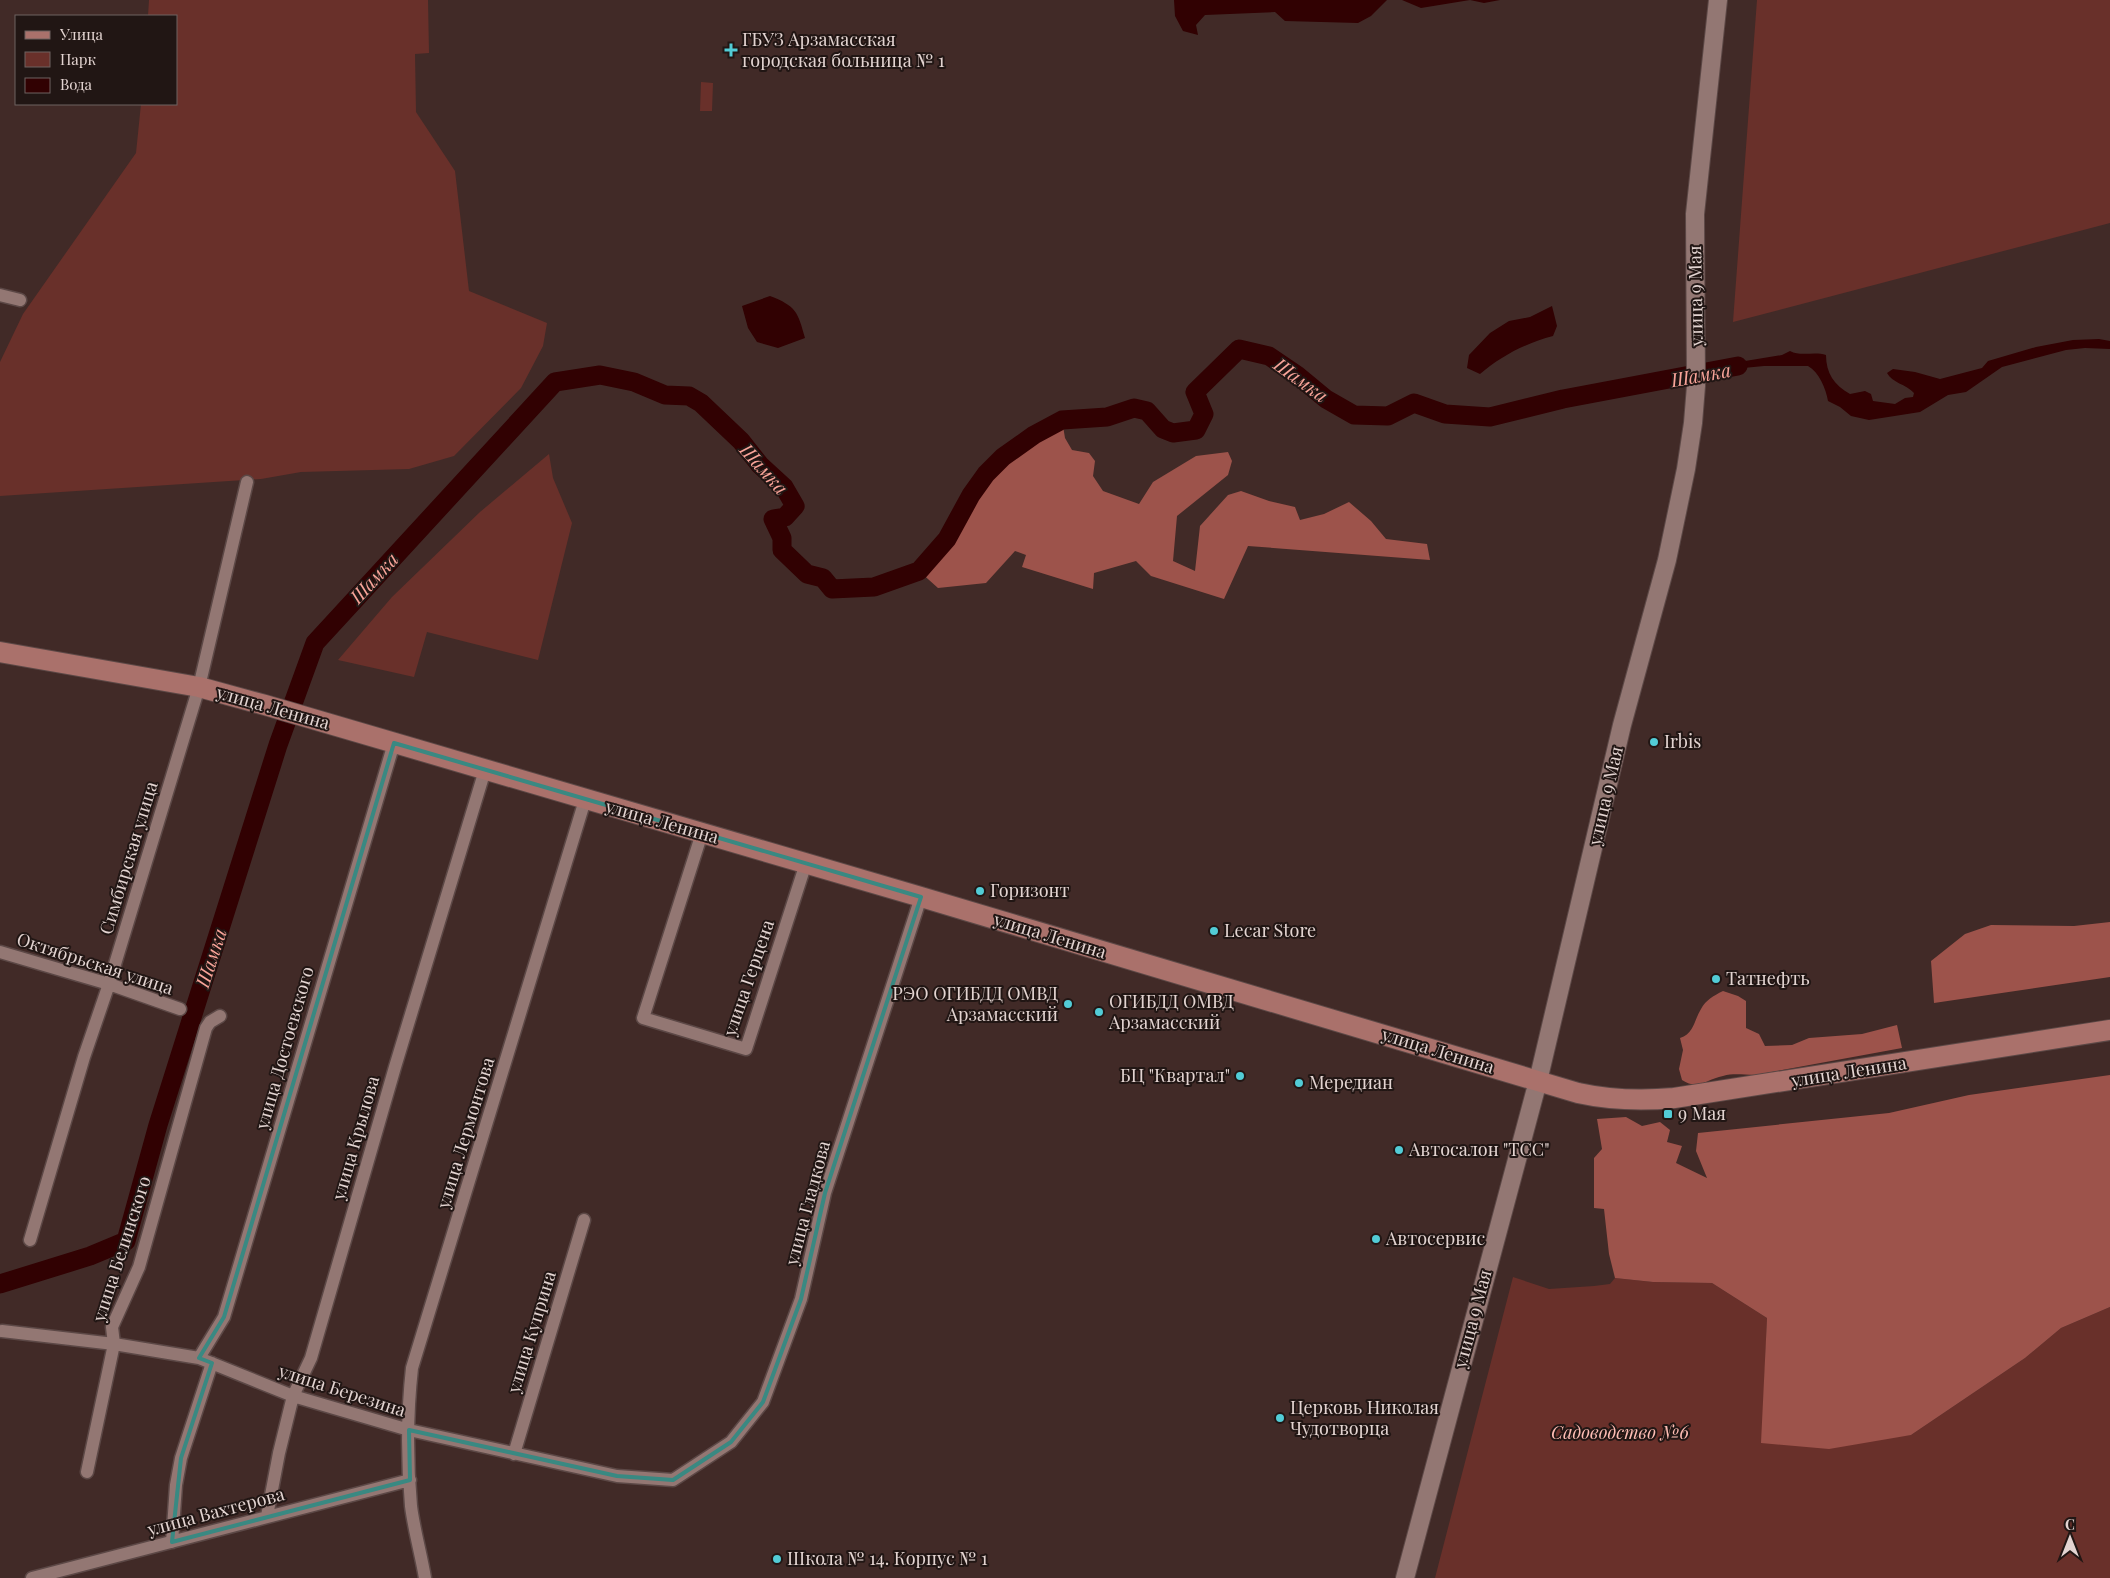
<svg xmlns="http://www.w3.org/2000/svg" width="2110" height="1578" font-family="'Playfair Display',serif">
<style>
.green{fill:#69302a}
.forest{fill:#9d534b}
.water{fill:#310102}
.lines{fill:none;stroke-linecap:round;stroke-linejoin:round}
.river{stroke:#310102;stroke-width:19}
.street-casing{stroke:#5c4846;stroke-width:15}
.secondary-casing{stroke:#5c4846;stroke-width:20}
.primary-casing{stroke:#5c4846;stroke-width:22}
.street{stroke:#937773;stroke-width:12}
.secondary{stroke:#937773;stroke-width:18}
.primary{stroke:#aa716b;stroke-width:20}
.marked{fill:none;stroke:#398982;stroke-width:4;stroke-linejoin:round}
.poi-dot{fill:#52ccd6;stroke:#211614;stroke-width:2}
.labels{text-anchor:middle;stroke-width:4;stroke-linejoin:round;paint-order:stroke}
.poi-label{font-size:18px;fill:#e3d4d1;stroke:#211614;text-anchor:start}
.street-label{font-size:18px;fill:#e3d4d1;stroke:#211614}
.park-label{font-size:18px;font-style:italic;fill:#febdb4;stroke:#211614}
.water-label{font-size:19px;font-style:italic;fill:#f9a499;stroke:#211614}
</style>
<rect width="100%" height="100%" fill="#412a27"/>
<path class="green" d="M149 0H428L429 53 415 54 416 112 455 171 469 291 547 323 543 346 521 388 454 456 409 469 301 472 261 479 0 496V362L23 314 136 153 141 104H176V16H148Z
M1757 0H2110V223L1733 322Z
M701 82 713 83 712 111H700Z
M549 454 553 478 572 523 538 660 427 632 414 677 338 660 392 597 480 512Z
M1513 1277 1549 1289 1594 1286 1610 1284 1615 1278 1653 1282 1712 1283 1767 1318 1762 1443 1911 1435 2025 1358 2061 1328 2110 1307V1578H1435Z"/>
<path class="forest" d="M1062 420 1065 438 1072 450 1089 453 1095 461 1093 476 1103 491 1139 504 1153 482 1196 456 1228 452 1232 461 1228 475 1177 516 1173 561 1195 571 1200 526 1228 495 1241 491 1269 501 1295 507 1300 520 1324 514 1349 502 1371 521 1386 539 1427 544 1430 560 1248 546 1224 599 1151 576 1136 561 1094 573 1093 589 1022 567 1026 555 1015 551 986 583 938 588 919 571C928 561 939 551 947 539 962 518 969 492 987 473 1008 450 1035 434 1062 420Z
M2110 922V977L1934 1003 1931 961 1965 934 1991 925 2074 926Z
M1723 991 1738 996 1746 1001V1028L1759 1034 1765 1046 1792 1045 1809 1038 1862 1034 1897 1025 1902 1048 1755 1075C1743 1075 1734 1073 1723 1076 1707 1079 1698 1091 1682 1080L1679 1069 1683 1050 1680 1038C1694 1034 1694 1020 1701 1009 1706 1000 1713 996 1723 991Z
M2110 1075V1307L2061 1328 2025 1358 1911 1435 1829 1449 1761 1443 1767 1318 1712 1283 1653 1282 1615 1278 1609 1254 1604 1209 1594 1208V1158L1602 1149 1597 1119 1626 1117 1642 1126 1660 1122 1670 1130 1667 1142 1682 1146 1676 1163 1707 1178 1696 1151 1698 1133 1889 1113 1969 1095Z"/>
<path class="water" d="M1174 0H1387L1371 16 1358 23 1285 21 1275 12 1205 15 1196 25 1198 35 1183 31 1175 16Z
M1402 0H1500L1484 3 1470 0 1421 8Z
M770 296C796 306 798 312 805 338L778 348 757 342 748 328 742 306Z
M1552 306 1557 326 1553 336C1526 343 1501 356 1480 374L1467 368 1469 355 1490 333 1509 321 1530 317Z
M2099 339 2110 341V349L2085 348 2066 350 2002 367 1966 392 1948 395 1920 412 1869 420 1851 416 1840 407 1828 401C1826 389 1819 372 1808 366H1764L1733 369 1712 375 1713 366H1726L1733 363 1782 355 1790 351C1801 357 1814 351 1826 355 1826 373 1834 385 1850 394L1865 391 1871 394 1873 401 1895 404 1905 398 1913 397 1914 393C1906 384 1892 383 1887 373L1893 369 1915 372 1940 379 1982 368 1988 361 2036 347 2073 340Z"/>
<g class="lines">
<path class="river" d="M0 1284 90 1256 126 1241 158 1125 278 745 315 643 555 382 600 375 634 382 665 395 689 396 701 403 741 441 760 465 784 487 795 506 785 517 773 519 782 538V550L807 574 823 578 832 589 874 587 919 571 947 539 971 495 986 474 1003 457 1034 435 1062 420 1107 417 1134 408 1147 411 1163 429 1173 433 1196 430 1204 414 1195 392 1239 349 1269 356 1297 375 1326 399 1354 415 1388 416 1414 403 1445 414 1490 417 1563 399 1738 366"/>
<g class="street-casing">
<path id="street" d="M0 295 20 300
M702 833 643 1018 746 1049 806 863
M0 952 109 984 180 1009
M30 1240 84 1057 109 984 199 687 247 482
M2 1331 114 1344 199 1358 293 1396 409 1430 617 1476 673 1480 731 1442 763 1402 801 1299 825 1193 921 897
M199 1358 224 1317 394 743
M514 1454 584 1220
M87 1472 114 1344 112 1327 139 1267 206 1028 210 1022 220 1016
M267 1516 279 1453 293 1396 311 1358 395 1067 485 770
M172 1542 176 1485 181 1458 212 1363
M32 1578 410 1480
M425 1578C421 1554 414 1530 411 1506 407 1461 407 1413 412 1368L585 800"/>
</g>
<g class="secondary-casing">
<path id="secondary" d="M1405 1578 1538 1081 1622 725 1667 560 1686 469 1693 423 1696 386 1695 214 1718 0"/>
</g>
<g class="primary-casing">
<path id="primary" d="M0 652 199 687 265 705 921 897 1578 1093C1610 1100 1641 1101 1674 1098L2110 1030"/>
</g>
<use href="#street" class="street"/>
<use href="#secondary" class="secondary"/>
<use href="#primary" class="primary"/>
</g>
<path class="marked" d="M394 743 921 897 825 1193 801 1299 763 1402 731 1442 673 1480 617 1476 409 1430 410 1480 172 1542 181 1458 212 1363 199 1358 224 1317Z"/>
<g class="poi-dot">
<path d="M728.5 42.5h5v5h5v5h-5v5h-5v-5h-5v-5h5z"/>
<circle cx="1654" cy="742" r="5"/>
<circle cx="980" cy="891" r="5"/>
<circle cx="1214" cy="931" r="5"/>
<circle cx="1716" cy="979" r="5"/>
<circle cx="1068" cy="1004" r="5"/>
<circle cx="1099" cy="1012" r="5"/>
<circle cx="1240" cy="1076" r="5"/>
<circle cx="1299" cy="1083" r="5"/>
<rect x="1663" y="1109" width="10" height="10" rx="2.5"/>
<circle cx="1399" cy="1150" r="5"/>
<circle cx="1376" cy="1239" r="5"/>
<circle cx="1280" cy="1418" r="5"/>
<circle cx="777" cy="1559" r="5"/>
</g>
<g class="labels">
<g class="poi-label">
<text x="742" y="46">ГБУЗ Арзамасская<tspan x="742" dy="21">городская больница № 1</tspan></text>
<text x="1664" y="748">Irbis</text>
<text x="990" y="897">Горизонт</text>
<text x="1224" y="937">Lecar Store</text>
<text x="1726" y="985">Татнефть</text>
<text x="1058" y="1000" text-anchor="end">РЭО ОГИБДД ОМВД<tspan x="1058" dy="21">Арзамасский</tspan></text>
<text x="1109" y="1008">ОГИБДД ОМВД<tspan x="1109" dy="21">Арзамасский</tspan></text>
<text x="1230" y="1082" text-anchor="end">БЦ "Квартал"</text>
<text x="1309" y="1089">Мередиан</text>
<text x="1678" y="1120">9 Мая</text>
<text x="1409" y="1156">Автосалон "ТСС"</text>
<text x="1386" y="1245">Автосервис</text>
<text x="1290" y="1414">Церковь Николая<tspan x="1290" dy="21">Чудотворца</tspan></text>
<text x="787" y="1565">Школа № 14. Корпус № 1</text>
</g>
<g class="street-label">
<text transform="translate(1696 296) rotate(-91)" y="6">улица 9 Мая</text>
<text transform="translate(273 708) rotate(16)" y="6">улица Ленина</text>
<text transform="translate(1606 796) rotate(-77)" y="6">улица 9 Мая</text>
<text transform="translate(662 822) rotate(16)" y="6">улица Ленина</text>
<text transform="translate(129 858) rotate(-73)" y="6">Симбирская улица</text>
<text transform="translate(1050 936) rotate(17)" y="6">улица Ленина</text>
<text transform="translate(95 964) rotate(18)" y="6">Октябрьская улица</text>
<text transform="translate(749 978) rotate(-71)" y="6">улица Герцена</text>
<text transform="translate(285 1048) rotate(-74)" y="6">улица Достоевского</text>
<text transform="translate(1438 1051) rotate(17)" y="6">улица Ленина</text>
<text transform="translate(1849 1072) rotate(-9)" y="6">улица Ленина</text>
<text transform="translate(466 1133) rotate(-73)" y="6">улица Лермонтова</text>
<text transform="translate(356 1138) rotate(-74)" y="6">улица Крылова</text>
<text transform="translate(808 1203) rotate(-75)" y="6">улица Гладкова</text>
<text transform="translate(122 1249) rotate(-72)" y="6">улица Белинского</text>
<text transform="translate(1473 1319) rotate(-75)" y="6">улица 9 Мая</text>
<text transform="translate(532 1332) rotate(-73)" y="6">улица Куприна</text>
<text transform="translate(342 1391) rotate(18)" y="6">улица Березина</text>
<text transform="translate(216 1512) rotate(-15)" y="6">улица Вахтерова</text>
</g>
<g class="park-label">
<text x="1620" y="1439">Садоводство №6</text>
</g>
<g class="water-label">
<text transform="translate(1701 375) rotate(-10)" y="7">Шамка</text>
<text transform="translate(1301 380) rotate(36)" y="7">Шамка</text>
<text transform="translate(764 469) rotate(48)" y="7">Шамка</text>
<text transform="translate(374 578) rotate(-47)" y="7">Шамка</text>
<text transform="translate(211 958) rotate(-72)" y="7">Шамка</text>
</g>
</g>
<rect x="15" y="15" width="162" height="90" fill="#211614" stroke="#6f6260"/>
<rect x="25" y="31" width="25" height="8" fill="#aa716b" stroke="#6f6260"/>
<text x="60" y="40" font-size="15" fill="#e3d4d1">Улица</text>
<rect x="25" y="52" width="25" height="15" fill="#69302a" stroke="#6f6260"/>
<text x="60" y="65" font-size="15" fill="#e3d4d1">Парк</text>
<rect x="25" y="78" width="25" height="15" fill="#310102" stroke="#6f6260"/>
<text x="60" y="90" font-size="15" fill="#e3d4d1">Вода</text>
<g transform="translate(2070 1538)" stroke="#211614" stroke-width="4" paint-order="stroke">
<path d="M0-4L9 19L0 12L-9 19Z" fill="#e3d4d1"/>
<text y="-8" font-size="14" font-weight="bold" text-anchor="middle" fill="#e3d4d1">С</text>
</g>
</svg>
